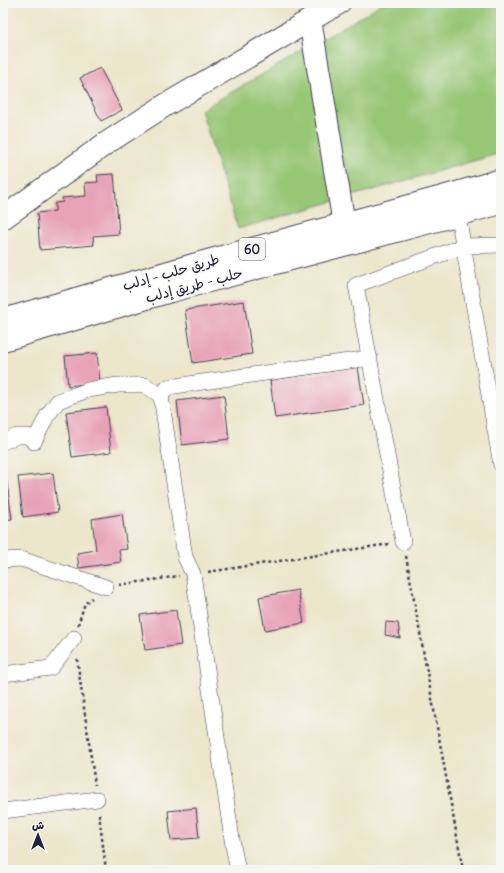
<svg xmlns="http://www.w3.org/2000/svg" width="504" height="873" font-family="Delius,'Playpen Sans Arabic',sans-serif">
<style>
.green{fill:#97c675;stroke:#5c7458}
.building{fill:#e8a3b9}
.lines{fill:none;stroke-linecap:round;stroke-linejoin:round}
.street-casing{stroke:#403f51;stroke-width:16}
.secondary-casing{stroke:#403f51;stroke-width:24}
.highway-casing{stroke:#403f51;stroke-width:24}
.path{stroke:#403f51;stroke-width:2.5;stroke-dasharray:3 3;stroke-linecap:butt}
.street{stroke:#fff;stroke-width:15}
.secondary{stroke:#fff;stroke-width:22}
.highway{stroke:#fff;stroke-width:22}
.labels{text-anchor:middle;stroke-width:3;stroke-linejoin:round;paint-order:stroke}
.shield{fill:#f6f6f2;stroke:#626272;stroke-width:1}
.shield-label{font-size:13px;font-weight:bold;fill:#22223b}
.street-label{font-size:14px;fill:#22223b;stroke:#f6f6f2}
</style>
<rect width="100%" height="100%" fill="#f6f6f2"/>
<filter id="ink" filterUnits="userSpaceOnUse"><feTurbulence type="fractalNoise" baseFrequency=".025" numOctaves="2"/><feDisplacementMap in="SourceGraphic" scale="8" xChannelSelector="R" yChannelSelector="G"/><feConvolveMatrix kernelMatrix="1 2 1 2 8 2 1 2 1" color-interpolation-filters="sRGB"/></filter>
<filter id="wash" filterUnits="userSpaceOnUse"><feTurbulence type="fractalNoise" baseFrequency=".012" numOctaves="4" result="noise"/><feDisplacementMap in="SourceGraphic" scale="16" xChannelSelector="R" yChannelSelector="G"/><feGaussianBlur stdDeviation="0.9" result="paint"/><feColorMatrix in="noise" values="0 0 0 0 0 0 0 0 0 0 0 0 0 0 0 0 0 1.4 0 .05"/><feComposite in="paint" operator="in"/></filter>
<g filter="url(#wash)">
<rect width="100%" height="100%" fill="#ece6cb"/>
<path class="green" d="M382 3H501V153L238 229 201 110 364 15Z"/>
<g id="blocks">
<path class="building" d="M100 68 122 110 101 121 80 78Z
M114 174 119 234 93 236 94 245 40 250 37 213 55 211V203L63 202 62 198 86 196 85 183 98 182 97 175Z
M244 301 252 354 193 363 185 310Z
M97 353 100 382 68 386 65 356Z
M358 367 364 405 275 418 270 380Z
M224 395 229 439 182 445 177 401Z
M106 407 111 452 72 457 66 412Z
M53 473 58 512 23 517 18 477Z
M3 476H6L12 519 3 520Z
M122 514 127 549 119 550 121 562 79 568 77 553 96 550 92 519Z
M298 590 304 623 265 630 259 597Z
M176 610 181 645 145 650 140 615Z
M386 622 398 623 400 638 385 635Z
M196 808 199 838 171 840 168 811Z"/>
</g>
</g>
<g filter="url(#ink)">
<use href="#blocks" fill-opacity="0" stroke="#403f51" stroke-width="1"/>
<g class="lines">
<g class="street-casing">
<path id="street" d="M458 215 501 465
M3 442 17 436H28L34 442 47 416 58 401 88 390 118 385H145L161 396
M403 542 356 285 464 246 501 245
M3 560 21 559 106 587
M3 674 51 668 74 638
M3 811 97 799
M238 870 233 846 193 574 185 557 161 396 168 387 370 358"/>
</g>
<g class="secondary-casing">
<path id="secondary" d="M310 20 344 224
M3 218 105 144 164 106 339 3"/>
</g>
<g class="highway-casing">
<path id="highway" d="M3 320 200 263 453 194 501 180
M3 340 171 291 501 203"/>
</g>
<path class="path" d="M406 556 463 870
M208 572 389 544
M119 585 179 576
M78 625 85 603 92 598
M77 659 95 785
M99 814 106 870"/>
<use href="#street" class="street"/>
<use href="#secondary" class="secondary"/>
<use href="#highway" class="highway"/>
</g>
</g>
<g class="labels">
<rect class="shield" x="239" y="238" width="26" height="22" rx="3"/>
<g class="shield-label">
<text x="252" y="254">60</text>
</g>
<g class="street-label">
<text transform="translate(171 272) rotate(-16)" y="5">طريق حلب - إدلب</text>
<text transform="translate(194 285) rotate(-15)" y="5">حلب - طريق إدلب</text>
</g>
</g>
<rect width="504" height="873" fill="none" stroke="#f6f6f2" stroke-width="16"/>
<g transform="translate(38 835)" stroke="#f6f6f2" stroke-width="3" paint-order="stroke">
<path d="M0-3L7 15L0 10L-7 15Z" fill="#22223b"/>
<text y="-6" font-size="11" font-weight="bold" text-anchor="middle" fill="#22223b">ش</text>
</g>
</svg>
